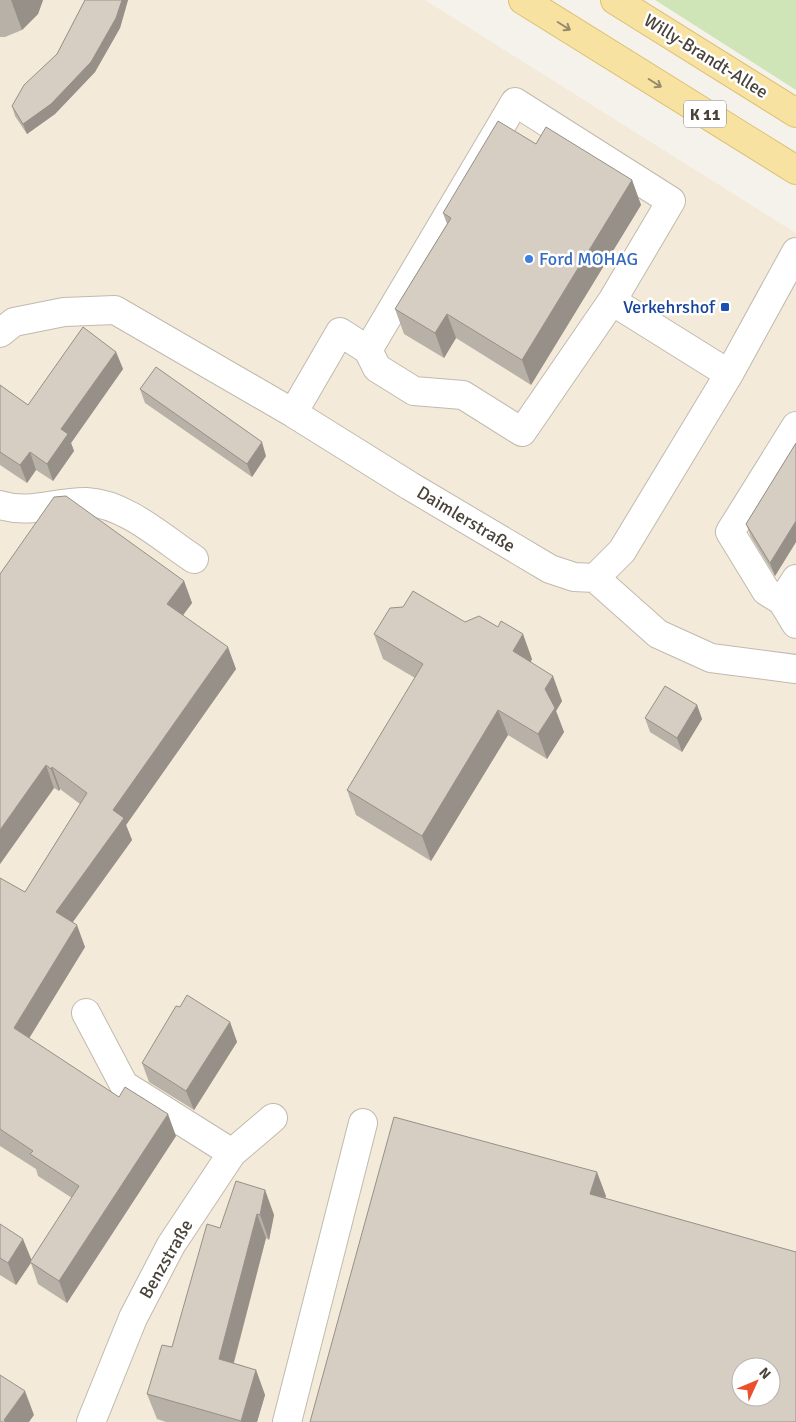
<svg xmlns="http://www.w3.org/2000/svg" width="796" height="1422" font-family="Signika,sans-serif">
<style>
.commercial{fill:#f4ead9;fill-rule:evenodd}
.green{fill:#cfe5b8}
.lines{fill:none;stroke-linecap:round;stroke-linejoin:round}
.minor-casing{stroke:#c0baae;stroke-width:30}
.major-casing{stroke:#dcc072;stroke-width:30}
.minor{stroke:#fff;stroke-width:28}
.major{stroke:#f7e2a2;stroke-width:28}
.wall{fill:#b8b1a7}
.shaded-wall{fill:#969088}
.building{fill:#d6cec2;stroke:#969088;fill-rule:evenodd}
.oneway{stroke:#978b69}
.shop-dot{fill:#3f7fe0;stroke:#fff;stroke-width:2}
.transit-dot{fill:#1a4fb4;stroke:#fff;stroke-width:2}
.labels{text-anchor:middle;stroke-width:5;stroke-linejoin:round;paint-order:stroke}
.shield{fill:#fff;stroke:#807b75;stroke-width:1}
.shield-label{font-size:16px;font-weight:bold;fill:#49433a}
.street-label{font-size:18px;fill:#49433a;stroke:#fff}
.shop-label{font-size:18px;fill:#366cbe;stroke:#fff;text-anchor:start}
.transit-label{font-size:18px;fill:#164399;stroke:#fff;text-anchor:end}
</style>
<rect width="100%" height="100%" fill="#f5f2eb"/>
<path class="commercial" d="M0 0H425L796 233V1422H0ZM741 1367H771V1397H741Z"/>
<path class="green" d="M655 0H796V90Z"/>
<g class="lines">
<g class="minor-casing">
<path id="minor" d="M0 333 14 322 64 312 115 310 293 413 410 486 550 569 574 577 595 578 622 551 729 374 796 252
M368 350 377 368 414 391 463 395 522 432 612 301
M293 413 340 332 368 350 515 102 671 201 612 301 729 374
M796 426 730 532 766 591 782 601 796 579
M0 505C32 515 56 501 87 502 126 504 162 538 194 559
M595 578 658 634 711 658 796 669
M782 601 796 624
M86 1013 124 1085 232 1153
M91 1422 133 1318 171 1245 232 1153 273 1118
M287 1422 363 1123"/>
</g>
<g class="major-casing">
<path id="major" d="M523 0 796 170
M615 0 796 113"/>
</g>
<use href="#minor" class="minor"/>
<use href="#major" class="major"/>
</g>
<path class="wall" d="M0 0H43L38 14 22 30 5 37H0Z
M85 0H128L120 28 95 72 55 114 27 134 15 116 12 106 57 54Z
M536 144 632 180 641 205 531 385 456 338 444 358 404 334 395 309 447 224 443 213Z
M116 352 123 369 71 443 74 451 53 481 36 470 27 483 0 465V385L28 405Z
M140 389 266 456 252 477 145 403Z
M796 443V542L775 576 751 537 746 524Z
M0 574 184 581 192 603 183 615 236 669 126 825 132 840 73 922 85 947 29 1038 176 1136 67 1303 38 1284 31 1263 16 1285 0 1275V1224L31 1261 72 1198 38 1176 36 1169 0 1146V878L25 892 80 804 60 789 59 791 54 788 0 864Z
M465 622 532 659 531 662 562 701 556 711 564 732 547 759 508 735 431 861 356 815 347 790 415 678 383 659 374 634Z
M697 705 702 719 682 752 650 732 645 718Z
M230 1022 237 1042 194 1110 149 1082 142 1063Z
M265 1190 274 1215 269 1240 266 1238 234 1363 256 1370 265 1395 257 1422H166L157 1419 147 1394 172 1347 220 1228Z"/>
<path class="shaded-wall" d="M11 0H43L38 14 22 30Z
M122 0H128L120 28 95 72 55 114 27 134 23 124Z
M632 180 641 205 531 385 522 360Z
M447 314 456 338 444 358 435 333Z
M116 352 123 369 71 443 74 451 53 481 47 464 61 429Z
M262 442 266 456 252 477 247 464Z
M30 452 36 470 27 483 20 465Z
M796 521V542L775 576 770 563Z
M184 581 192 603 175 626 167 604Z
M523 634 532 659 522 676 513 651Z
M228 647 236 669 126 825 132 840 64 934 56 912 113 810Z
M553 676 562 701 556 711 564 732 547 759 538 734 545 689Z
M697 705 702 719 682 752 677 738Z
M498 710 508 735 431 861 422 836Z
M46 765 54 788 0 864V830Z
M52 767 60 789 59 791 51 769Z
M77 925 85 947 22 1050 14 1028Z
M230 1022 237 1042 194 1110 186 1091Z
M168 1114 176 1136 67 1303 59 1281Z
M597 1172 606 1196 599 1219 590 1194Z
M265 1190 274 1215 269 1240 260 1215Z
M257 1214 266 1238 228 1384 219 1359Z
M23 1239 32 1261 16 1285 8 1263Z
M256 1370 265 1395 257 1422H241Z
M25 1391 34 1415 29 1422H4V1420Z"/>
<path class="building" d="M85 0H122L116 18 91 62 51 104 23 124 12 106 24 85 57 54Z
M498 121 536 144 546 127 632 180 522 360 447 314 435 333 395 309 451 218 443 213Z
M83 327 116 352 61 429 68 434 47 464 30 452 20 465 0 452V385L28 405Z
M156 367 262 442 247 464 140 389Z
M796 443V521L770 563 746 524Z
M66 496 184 581 167 604 228 647 113 810 124 818 56 912 77 925 14 1028 119 1097 125 1087 168 1114 59 1281 30 1262 79 1186 30 1154 33 1151 0 1129V878L25 892 87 793 52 767 51 769 46 765 0 830V574L54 497Z
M413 591 465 622 479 616 498 627 501 621 523 634 513 651 553 676 545 689 555 708 538 734 498 710 422 836 347 790 423 664 374 634 390 608 403 607Z
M665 686 697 705 677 738 645 718Z
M187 995 230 1022 186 1091 142 1063 176 1006 180 1007Z
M394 1117 597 1172 590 1194 796 1252V1422H310ZM741 1367H771V1397H741Z
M236 1181 265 1190 260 1215 257 1214 219 1359 256 1370 241 1421 147 1394 162 1345 172 1347 207 1224 220 1228Z
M0 1224 23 1239 8 1263 0 1258Z
M0 1375 25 1391 4 1420 6 1422H0Z"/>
<defs><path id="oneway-shaft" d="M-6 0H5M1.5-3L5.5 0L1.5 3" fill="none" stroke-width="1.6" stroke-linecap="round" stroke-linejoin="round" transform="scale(1.25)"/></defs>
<g class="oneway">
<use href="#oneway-shaft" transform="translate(564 26) rotate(32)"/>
<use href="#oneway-shaft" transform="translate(655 83) rotate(32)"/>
</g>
<circle class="shop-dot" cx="529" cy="259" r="5"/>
<rect class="transit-dot" x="720" y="302" width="10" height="10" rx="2.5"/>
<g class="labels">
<rect class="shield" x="684" y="100.5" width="42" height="27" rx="4"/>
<g class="shield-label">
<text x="705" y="120">K 11</text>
</g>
<g class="street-label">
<text transform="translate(706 56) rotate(32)" y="6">Willy-Brandt-Allee</text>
<text transform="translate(466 519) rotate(31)" y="6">Daimlerstraße</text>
<text transform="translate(166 1259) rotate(-60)" y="6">Benzstraße</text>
</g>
<g class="shop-label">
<text x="539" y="265">Ford MOHAG</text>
</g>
<g class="transit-label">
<text x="715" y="313">Verkehrshof</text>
</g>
</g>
<g transform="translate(756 1382) rotate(46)"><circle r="24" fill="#ffffff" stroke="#b6b4b0"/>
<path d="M0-4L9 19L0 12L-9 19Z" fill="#eb502c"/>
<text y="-8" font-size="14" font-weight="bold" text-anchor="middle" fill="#49433a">N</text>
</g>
</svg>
